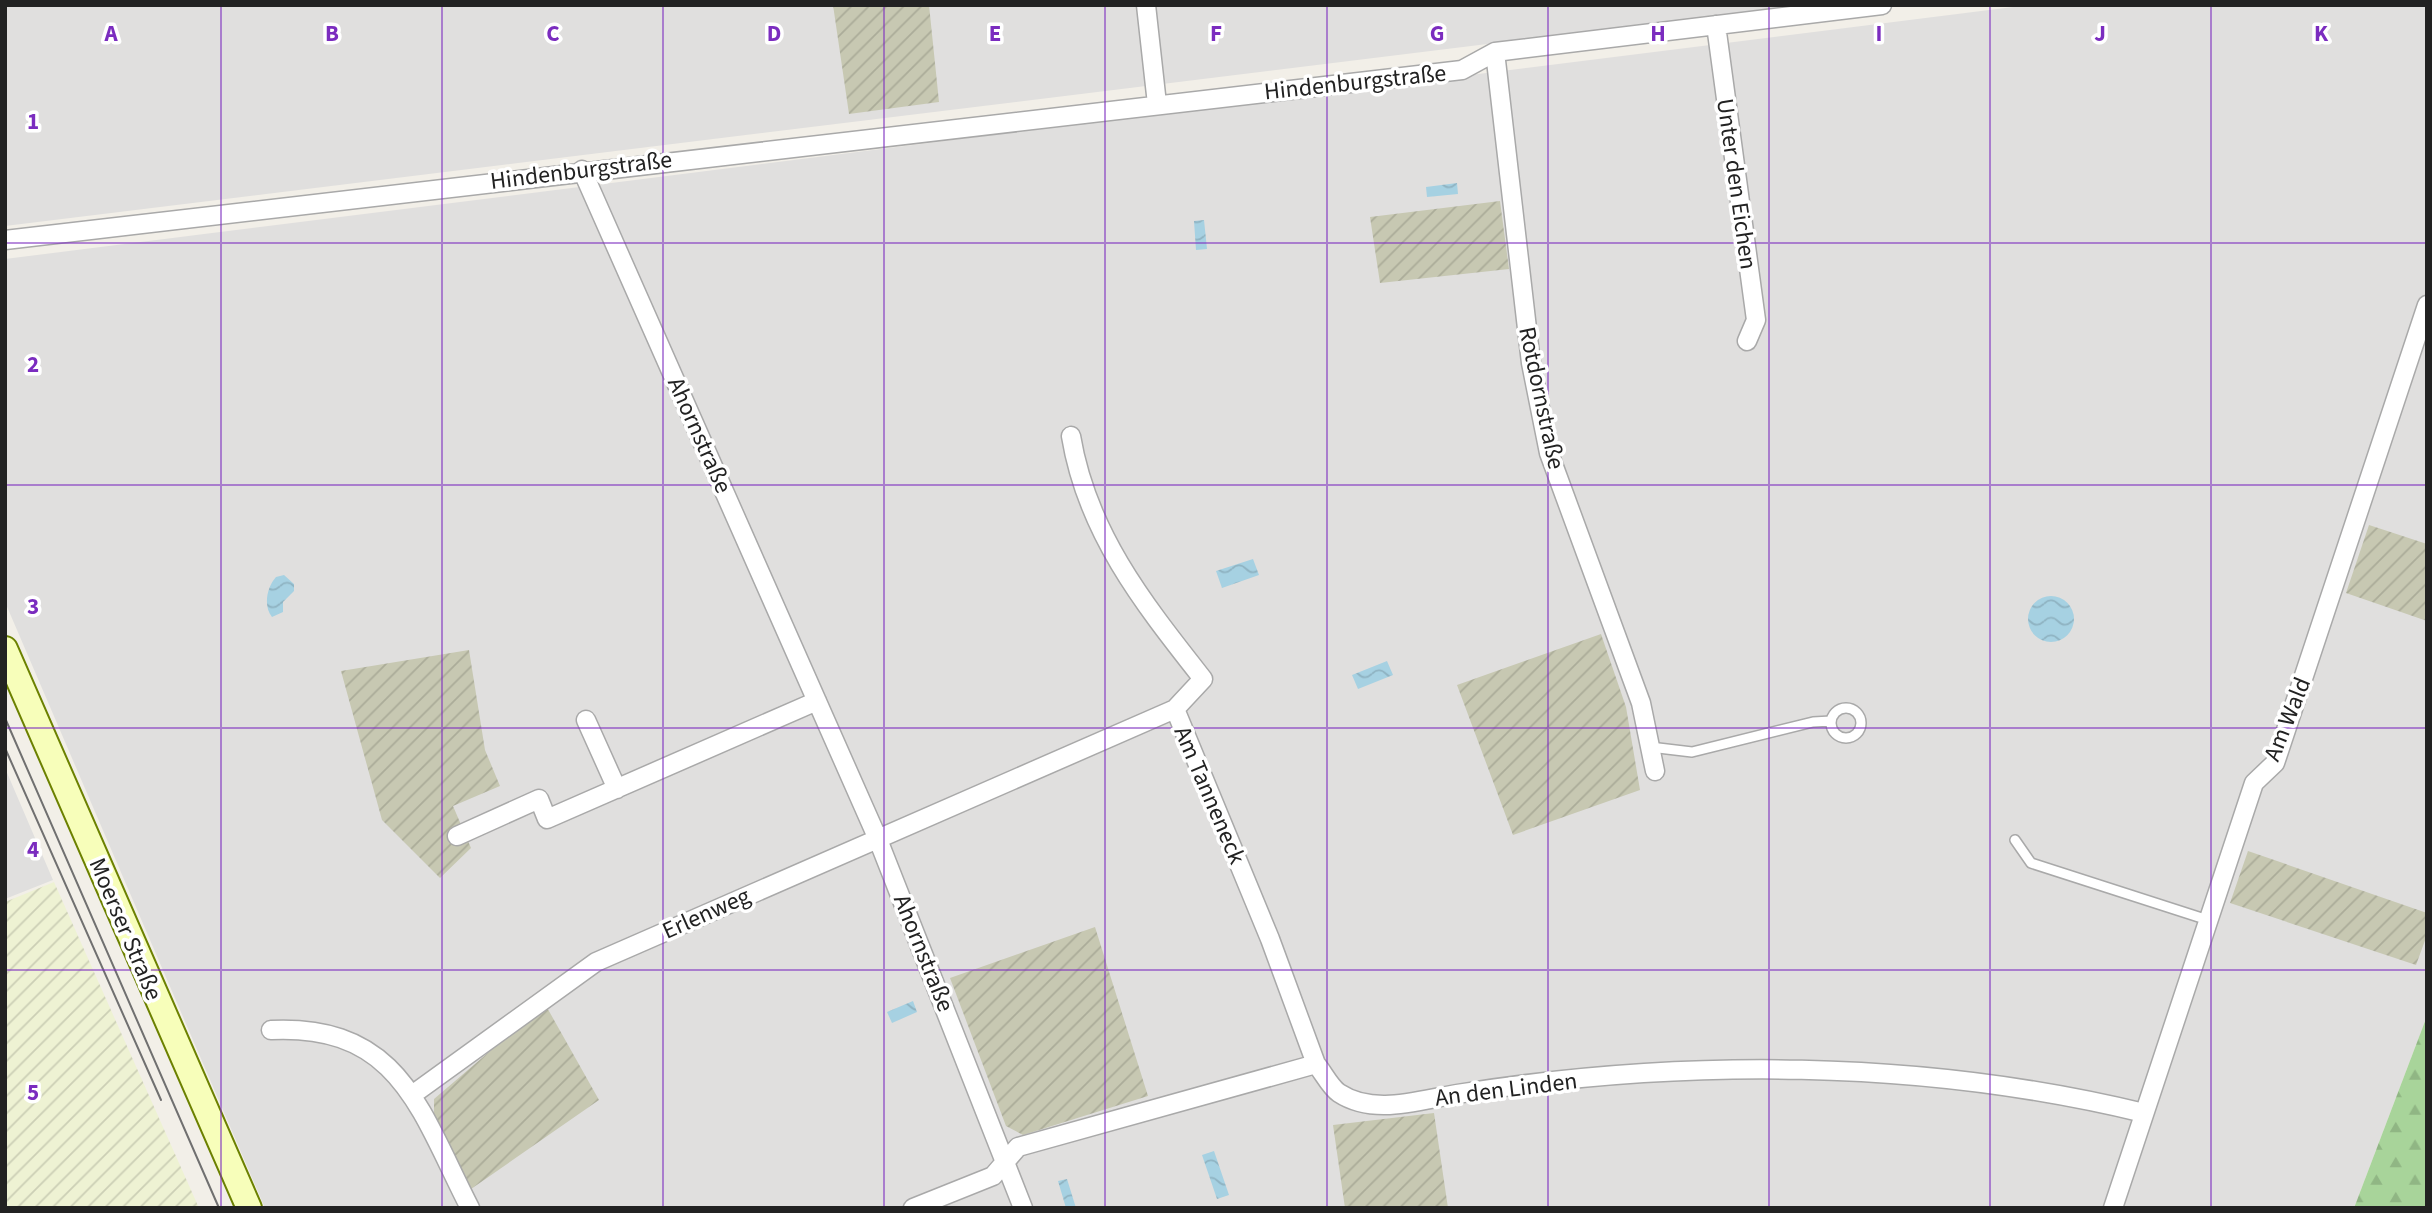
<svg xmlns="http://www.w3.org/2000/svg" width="2432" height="1213" font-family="'Source Sans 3',sans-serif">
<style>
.residential{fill:#e0dfde}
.construction{fill:url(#construction-furrows)}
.farmland{fill:url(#farmland-furrows)}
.forest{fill:url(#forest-firs)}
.water{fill:url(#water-waves)}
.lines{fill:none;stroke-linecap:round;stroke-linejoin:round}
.service-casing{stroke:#a9a9a9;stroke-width:12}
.minor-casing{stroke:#a9a9a9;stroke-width:21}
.secondary-casing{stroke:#6c8100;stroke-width:28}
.service{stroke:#fff;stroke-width:9}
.minor{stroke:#fff;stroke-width:18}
.secondary{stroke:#f7feba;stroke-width:24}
.tram{stroke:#707070;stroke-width:2}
.grid{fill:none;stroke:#7b2cbf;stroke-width:2;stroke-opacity:0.55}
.labels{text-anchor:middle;stroke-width:7;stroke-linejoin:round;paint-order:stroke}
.street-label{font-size:24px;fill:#222;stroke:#fff}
.grid-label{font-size:23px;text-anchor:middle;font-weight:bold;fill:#7b2cbf;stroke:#fff;stroke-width:7;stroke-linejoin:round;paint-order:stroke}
</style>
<defs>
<pattern id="construction-furrows" width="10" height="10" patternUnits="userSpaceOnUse" patternTransform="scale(1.75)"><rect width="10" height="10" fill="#c7c8b2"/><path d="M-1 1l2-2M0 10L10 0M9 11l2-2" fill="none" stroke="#abac99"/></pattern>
<pattern id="farmland-furrows" width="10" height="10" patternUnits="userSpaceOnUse" patternTransform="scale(1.75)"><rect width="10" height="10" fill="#eef2d3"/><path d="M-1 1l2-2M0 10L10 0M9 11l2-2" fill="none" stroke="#cccfb5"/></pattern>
<pattern id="forest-firs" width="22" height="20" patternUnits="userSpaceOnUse" patternTransform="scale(1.75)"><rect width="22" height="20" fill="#a8d49a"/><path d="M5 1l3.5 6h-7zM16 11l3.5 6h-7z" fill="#90b684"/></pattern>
<pattern id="water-waves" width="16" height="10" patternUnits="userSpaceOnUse" patternTransform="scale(1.75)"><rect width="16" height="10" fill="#a6d1e2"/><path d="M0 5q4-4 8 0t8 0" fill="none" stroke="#8fb3c2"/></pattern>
</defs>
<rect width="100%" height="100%" fill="#f2efe8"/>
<path class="residential" d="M5 5H1806L5 226Z
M2029 5H2427V1016L2354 1208H265L5 602V259Z
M5 768 53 880 5 899Z"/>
<path class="construction" d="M833 5H929L939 102 849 114Z
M1500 201 1509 269 1380 283 1370 217Z
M2369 525 2427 544V621L2346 593Z
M1601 634 1626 707 1640 790 1513 835 1457 685Z
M469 650 485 750 500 786 453 806 471 848 440 878 382 820 341 671Z
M2248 851 2427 913V935L2416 965 2230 903Z
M1095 927 1148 1096 1023 1135 1006 1126 950 978Z
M545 1004 599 1100 471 1189 434 1119V1099Z
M1434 1113 1448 1208H1345L1333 1125Z"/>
<path class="farmland" d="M54 882 199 1208H5V902Z"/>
<path class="forest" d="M2427 1016V1208H2354Z"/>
<path class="water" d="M1457 183 1458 194 1427 197 1426 187Z
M1204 220 1207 249 1196 250 1194 221Z
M1253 559 1259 575 1222 588 1216 571Z
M284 575 294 584V591L283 602V612L272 617C263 606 267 587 276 577Z
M2028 619a23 23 0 1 1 46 0a23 23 0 1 1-46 0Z
M1387 661 1393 675 1358 689 1352 675Z
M913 1001 917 1012 892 1023 887 1012Z
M1214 1151 1229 1195 1217 1199 1202 1155Z
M1067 1179 1076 1208H1066L1058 1181Z"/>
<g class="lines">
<g class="service-casing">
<path id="service" d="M1831 723a15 15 0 1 1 30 0a15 15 0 1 1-30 0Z
M1650 747 1692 752 1813 722 1831 721
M2015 840 2031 863 2208 920"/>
</g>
<g class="minor-casing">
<path id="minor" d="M1146 5 1157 104
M1716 25 1756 320 1747 341
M1495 52 1531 363 1549 453 1641 703 1655 771
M582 170 877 837 1023 1208
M5 240 1462 70 1495 52 1882 5
M1071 436C1087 533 1144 604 1203 679L1175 709 1270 939 1316 1064
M586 720 617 789
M457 836 539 799 547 819 817 701
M271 1030C400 1024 420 1111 470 1208
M412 1095 596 962 1175 709
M913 1208 993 1176 1018 1147 1316 1064C1323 1072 1330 1087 1339 1093 1374 1116 1419 1100 1457 1094 1683 1058 1921 1059 2144 1113
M2113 1208 2254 783 2275 763 2427 305"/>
</g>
<g class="secondary-casing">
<path id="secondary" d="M5 649 249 1208"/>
</g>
<use href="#service" class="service"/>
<use href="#minor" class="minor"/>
<use href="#secondary" class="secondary"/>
<path class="tram" d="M5 718 219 1208
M5 748 161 1100"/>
</g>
<path class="grid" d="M221 5V1208M442 5V1208M663 5V1208M884 5V1208M1105 5V1208M1327 5V1208M1548 5V1208M1769 5V1208M1990 5V1208M2211 5V1208M5 243H2427M5 485H2427M5 728H2427M5 970H2427"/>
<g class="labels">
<g class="street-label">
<text transform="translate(1355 82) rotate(-6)" y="8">Hindenburgstraße</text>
<text transform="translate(581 170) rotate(-7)" y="8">Hindenburgstraße</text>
<text transform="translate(1737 184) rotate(82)" y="8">Unter den Eichen</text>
<text transform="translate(1542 398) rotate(78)" y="8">Rotdornstraße</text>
<text transform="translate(700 435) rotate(66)" y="8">Ahornstraße</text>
<text transform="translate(2287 719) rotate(-68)" y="8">Am Wald</text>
<text transform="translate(1210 795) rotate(67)" y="8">Am Tanneneck</text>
<text transform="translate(706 913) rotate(-24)" y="8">Erlenweg</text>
<text transform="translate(126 929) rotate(67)" y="8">Moerser Straße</text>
<text transform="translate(924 953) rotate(68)" y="8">Ahornstraße</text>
<text transform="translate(1506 1089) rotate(-7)" y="8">An den Linden</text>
</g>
</g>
<g class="grid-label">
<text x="111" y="41">A</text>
<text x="332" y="41">B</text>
<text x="553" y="41">C</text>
<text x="774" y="41">D</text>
<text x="995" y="41">E</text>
<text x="1216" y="41">F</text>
<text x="1437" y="41">G</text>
<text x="1658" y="41">H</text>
<text x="1879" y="41">I</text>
<text x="2100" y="41">J</text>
<text x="2321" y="41">K</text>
<text x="33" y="129">1</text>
<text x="33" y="372">2</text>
<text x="33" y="614">3</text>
<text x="33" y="857">4</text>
<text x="33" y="1100">5</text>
</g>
<rect width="2432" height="1213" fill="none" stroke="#222222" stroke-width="14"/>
</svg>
